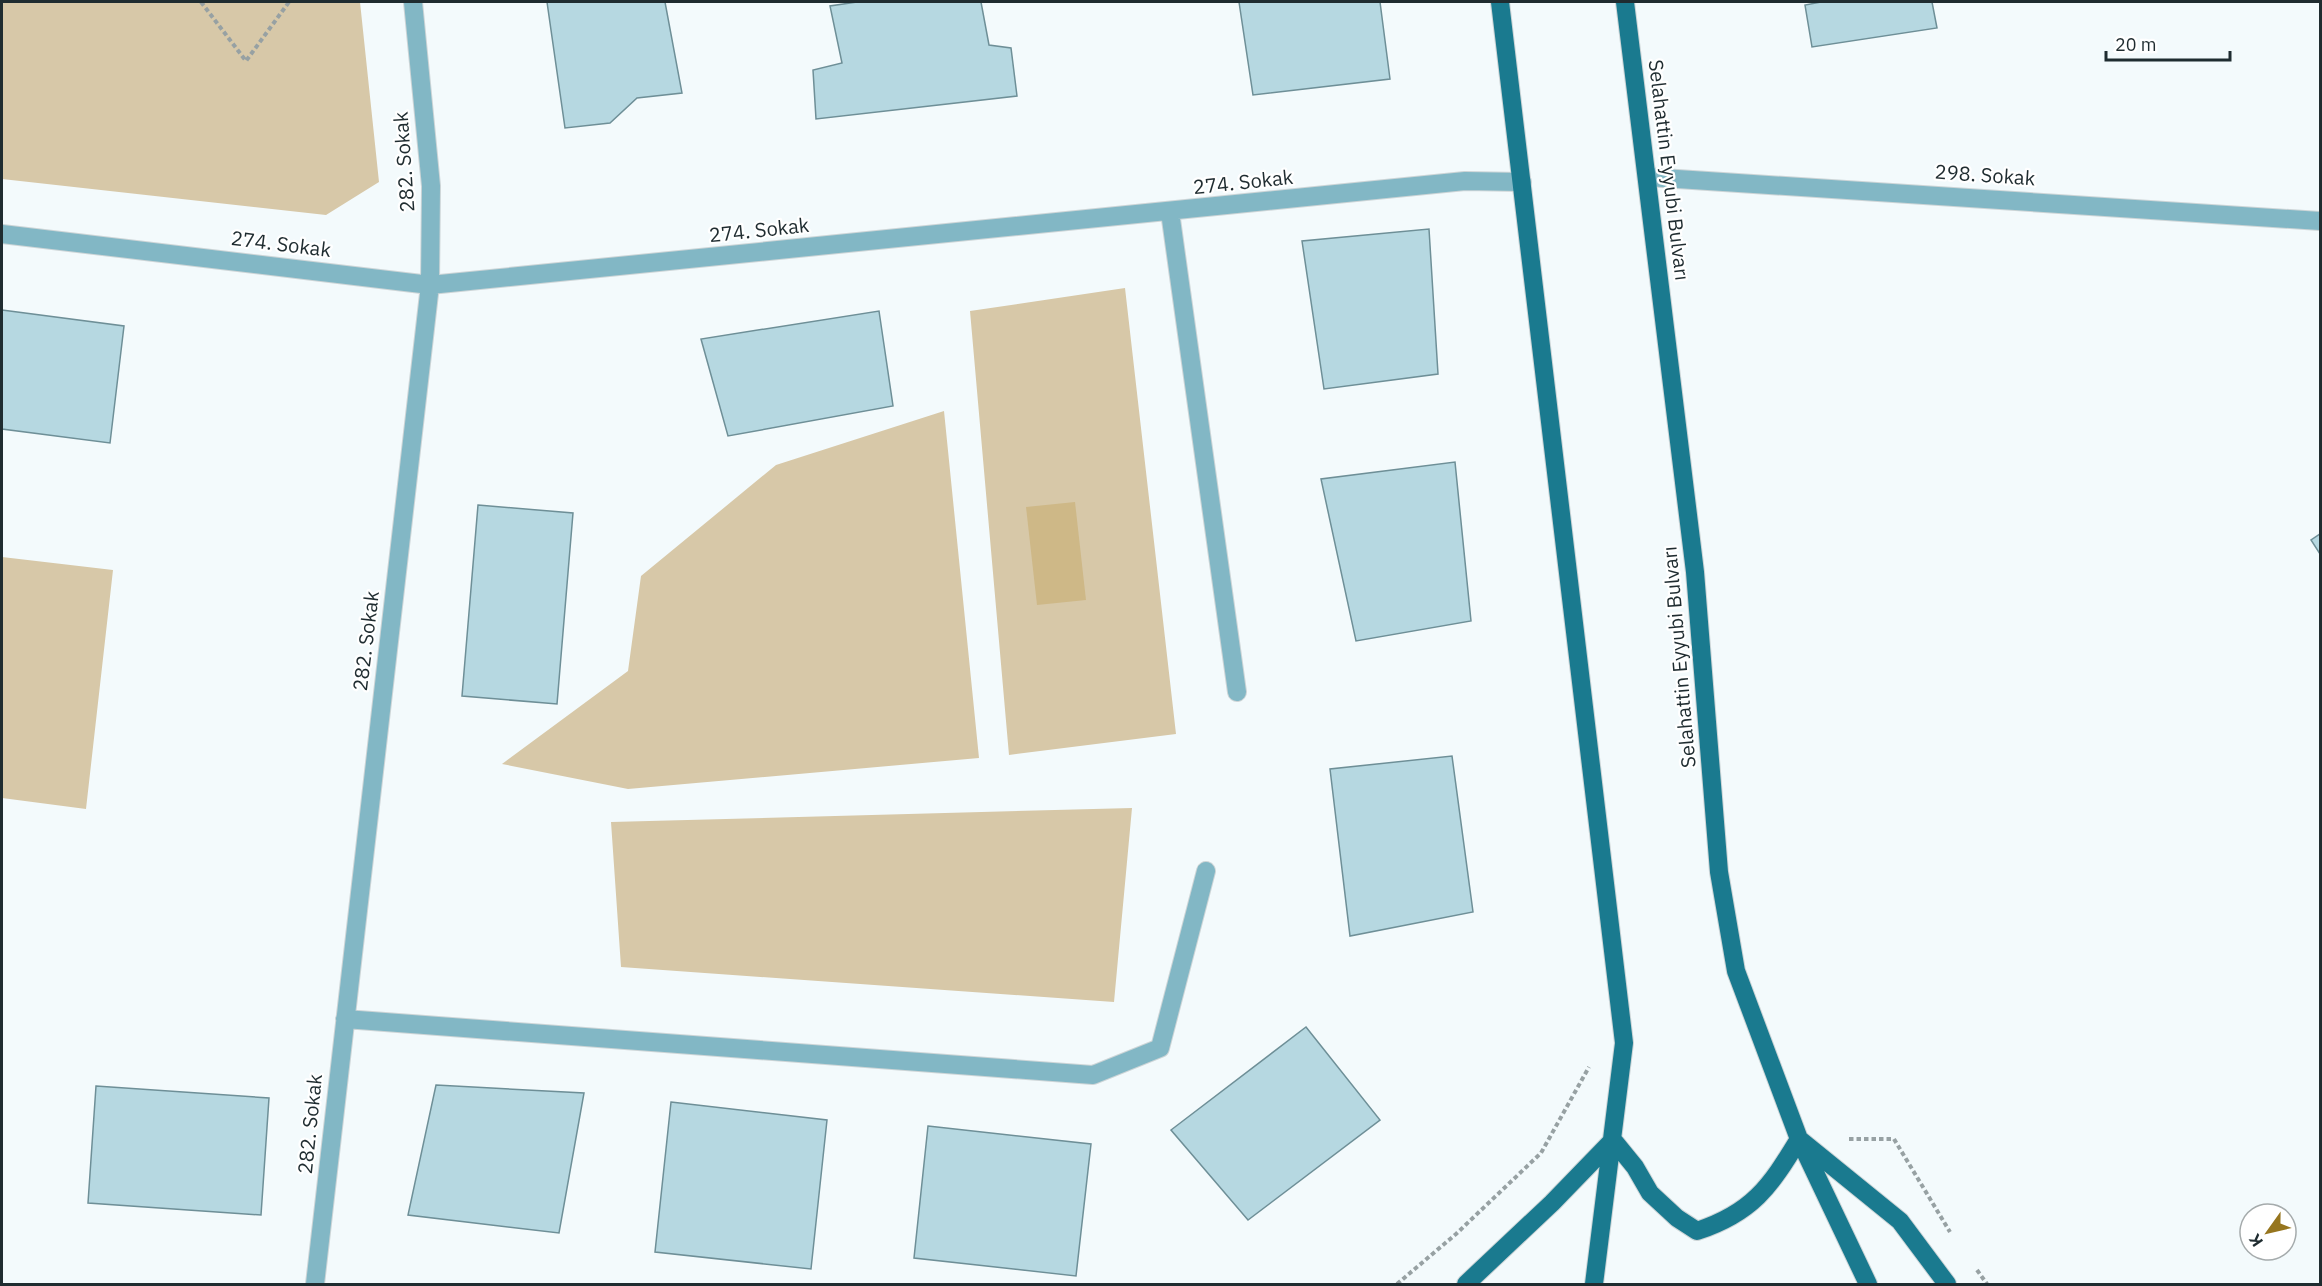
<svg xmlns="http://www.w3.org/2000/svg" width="2322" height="1286" font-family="'IBM Plex Sans',sans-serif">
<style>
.green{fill:#d7c8a8}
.water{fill:#ceb887}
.building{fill:#b6d8e1;stroke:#6e8f97;stroke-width:1.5}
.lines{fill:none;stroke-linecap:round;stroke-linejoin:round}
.minor-casing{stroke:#cdd5d7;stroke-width:20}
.major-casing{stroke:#cdd5d7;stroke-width:20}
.path{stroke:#97a1a3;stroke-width:4;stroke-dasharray:4.5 3;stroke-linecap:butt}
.minor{stroke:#82b7c5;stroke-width:18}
.major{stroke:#1a7a8f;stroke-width:18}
.labels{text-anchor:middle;stroke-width:4.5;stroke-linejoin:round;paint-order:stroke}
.street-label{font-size:20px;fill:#1f2c30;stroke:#fff}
</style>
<rect width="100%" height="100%" fill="#f3fafc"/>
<path class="green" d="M2 2H360L379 182 326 215 2 179Z
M1125 288 1176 734 1009 755 970 311Z
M944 411 979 758 628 789 502 764 628 671 641 576 776 465Z
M2 557 113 570 86 809 2 798Z
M1132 808 1114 1002 621 967 611 822Z"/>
<path class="water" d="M1075 502 1086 600 1037 605 1026 507Z"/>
<path class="building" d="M547 2H665L682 93 637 98 610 123 565 128Z
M857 2H981L989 45 1011 48 1017 96 816 119 813 70 842 63 830 6Z
M1239 2H1380L1390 79 1253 95Z
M1821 2H1932L1937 28 1812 47 1805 5Z
M1429 229 1438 374 1324 389 1302 241Z
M2 310 124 326 110 443 2 429Z
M879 311 893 406 728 436 701 339Z
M1455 462 1471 621 1356 641 1321 479Z
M478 505 573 513 557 704 462 696Z
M2320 534V554L2311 540Z
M1452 756 1473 912 1350 936 1330 769Z
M1306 1027 1380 1120 1248 1220 1171 1130Z
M436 1085 584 1093 559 1233 408 1215Z
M96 1086 269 1098 261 1215 88 1203Z
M671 1102 827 1120 811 1269 655 1252Z
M928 1126 1091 1144 1076 1276 914 1258Z"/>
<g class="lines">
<g class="minor-casing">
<path id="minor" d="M1647 177 2320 221
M1170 212 1237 692
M2 234 430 285 1465 181 1522 182
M345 1019 1093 1075 1160 1048 1206 871
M315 1284 430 285 431 186 413 2"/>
</g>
<g class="major-casing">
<path id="major" d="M1500 2 1624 1043 1594 1284
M1625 2 1695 572 1719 872 1736 971 1799 1139 1868 1284
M1466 1284 1552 1203 1613 1140 1635 1167 1650 1193 1677 1218 1697 1231C1752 1213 1770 1187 1799 1139L1900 1221 1947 1284"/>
</g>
<path class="path" d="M201 2 246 61 289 2
M1849 1139H1894L1950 1232
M1977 1270 1987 1284
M1397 1284 1456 1234 1541 1153 1589 1067"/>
<use href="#minor" class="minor"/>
<use href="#major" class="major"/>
</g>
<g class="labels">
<g class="street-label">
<text transform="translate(404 162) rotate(-94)" y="7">282. Sokak</text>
<text transform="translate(1669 170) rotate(83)" y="7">Selahattin Eyyubi Bulvarı</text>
<text transform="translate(1985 175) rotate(4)" y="7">298. Sokak</text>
<text transform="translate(1243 182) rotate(-6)" y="7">274. Sokak</text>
<text transform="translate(759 230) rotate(-6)" y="7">274. Sokak</text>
<text transform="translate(281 244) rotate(7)" y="7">274. Sokak</text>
<text transform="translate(366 641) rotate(-83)" y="7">282. Sokak</text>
<text transform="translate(1679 657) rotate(-95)" y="7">Selahattin Eyyubi Bulvarı</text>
<text transform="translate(310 1124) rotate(-84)" y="7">282. Sokak</text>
</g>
</g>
<rect width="2322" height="1286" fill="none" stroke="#1f2c30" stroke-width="6"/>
<g transform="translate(2268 1232) rotate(236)"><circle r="28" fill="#ffffff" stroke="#a5abac" stroke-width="1.5"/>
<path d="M0-4.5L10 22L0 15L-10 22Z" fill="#96751e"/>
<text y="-9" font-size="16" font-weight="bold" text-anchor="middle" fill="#1f2c30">K</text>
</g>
<path d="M2106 51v9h124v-9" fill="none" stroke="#1f2c30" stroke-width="3"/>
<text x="2115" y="51" font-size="18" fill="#1f2c30" stroke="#ffffff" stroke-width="4.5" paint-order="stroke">20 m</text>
</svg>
